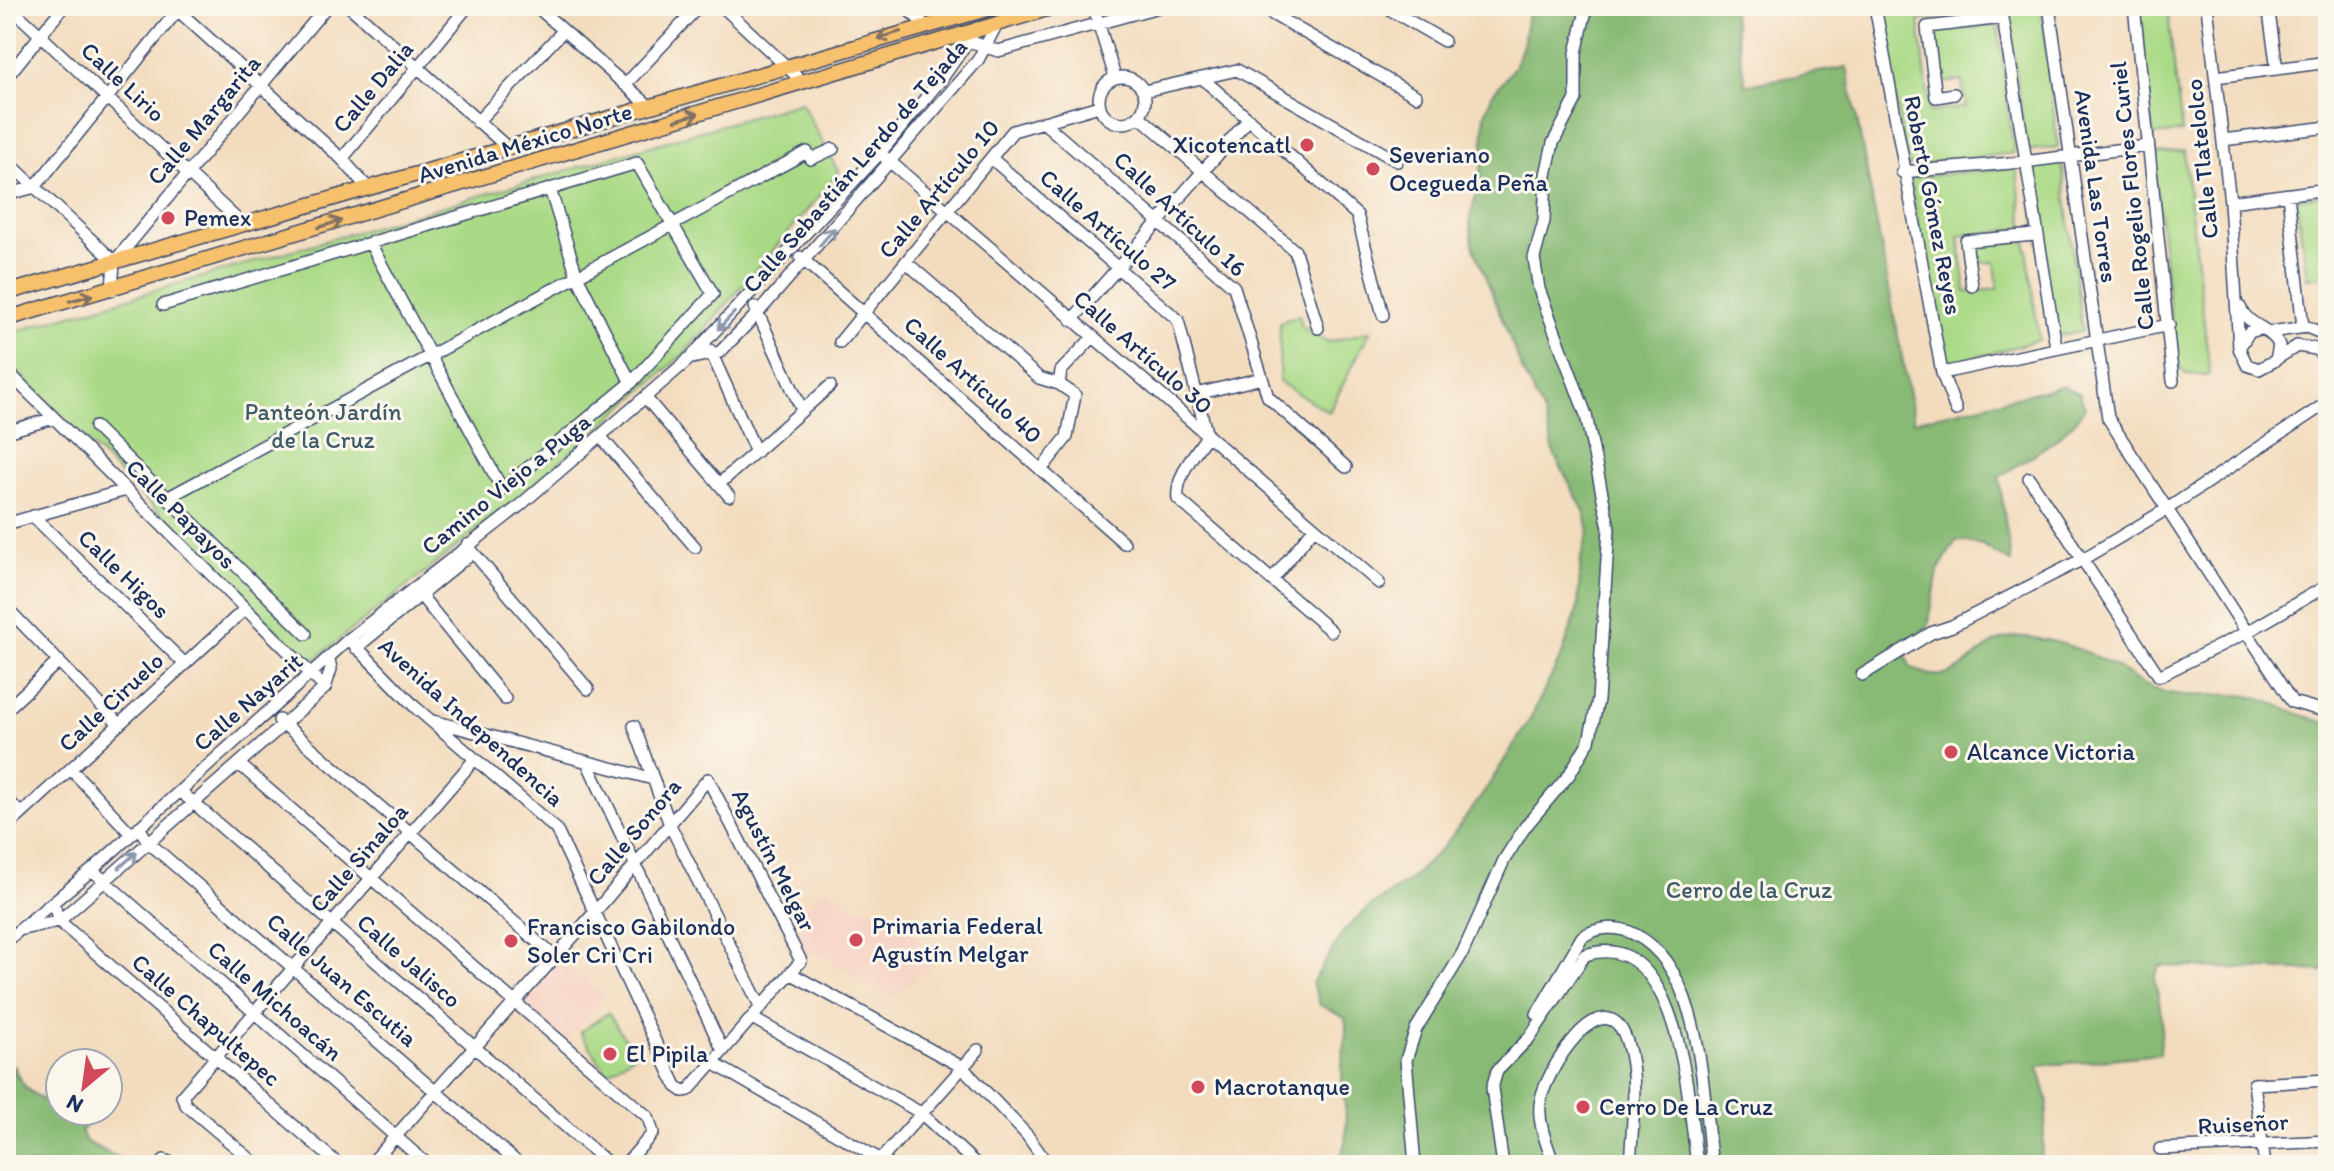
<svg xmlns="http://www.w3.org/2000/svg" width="2334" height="1171" font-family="Itim,sans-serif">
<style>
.built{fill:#f6d2c3}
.green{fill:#abda87;stroke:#638472;stroke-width:2}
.forest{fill:#88ba74;stroke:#527469;stroke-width:2}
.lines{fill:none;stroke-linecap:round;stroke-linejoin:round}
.minor-casing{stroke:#3b496c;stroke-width:14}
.major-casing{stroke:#3b496c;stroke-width:17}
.minor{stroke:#fff;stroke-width:11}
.major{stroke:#f7c06c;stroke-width:14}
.oneway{stroke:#7e7064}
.oneway2{stroke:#8d97ae}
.poi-dot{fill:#d1495b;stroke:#fbf7ec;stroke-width:3}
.labels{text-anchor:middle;stroke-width:6;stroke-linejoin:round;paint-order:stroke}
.street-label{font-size:24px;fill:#1b2f5e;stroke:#fbf7ec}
.poi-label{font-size:24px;fill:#1b2f5e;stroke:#fbf7ec;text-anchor:start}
.park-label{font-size:24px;fill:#3f5a68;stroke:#fbf7ec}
</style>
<rect width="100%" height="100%" fill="#fbf7ec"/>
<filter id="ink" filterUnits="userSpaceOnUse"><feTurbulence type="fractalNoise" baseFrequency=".0125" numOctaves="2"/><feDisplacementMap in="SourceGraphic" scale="16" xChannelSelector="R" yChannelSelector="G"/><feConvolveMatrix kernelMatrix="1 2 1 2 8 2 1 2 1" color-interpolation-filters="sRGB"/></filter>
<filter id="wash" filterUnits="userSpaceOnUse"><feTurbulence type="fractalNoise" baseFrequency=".006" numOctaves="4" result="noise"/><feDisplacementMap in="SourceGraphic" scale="32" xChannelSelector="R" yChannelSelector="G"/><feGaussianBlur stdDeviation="1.8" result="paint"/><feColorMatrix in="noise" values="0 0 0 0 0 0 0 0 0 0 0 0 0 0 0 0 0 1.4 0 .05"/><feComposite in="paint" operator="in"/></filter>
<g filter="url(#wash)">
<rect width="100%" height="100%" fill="#f3dcbe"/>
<path class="built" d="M824 887 851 907 892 912 939 958 893 998 820 955 800 956 783 925Z
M551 952 605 997 566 1042 513 997Z"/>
<path class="green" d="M1881 6H1995L1996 12 1919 21 1930 112 1966 107 1962 81 1937 83 1932 32 1998 25 2014 153 1906 166Z
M2008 6H2041L2058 147 2026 151Z
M2139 6H2167L2182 132 2153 135Z
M801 102 839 173 684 354 516 500 310 663 6 361V334Z
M2184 151 2210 375 2186 374 2176 365 2153 154Z
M2062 163 2082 331 2050 337 2029 166Z
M2016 167 2024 228 1959 236 1966 292 1998 289 1995 262 1974 263 1971 246 2026 240 2039 340 1945 366 1909 178Z
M2328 194V275L2307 278 2296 198Z
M1299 315 1302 327 1329 342 1370 331 1329 412 1279 382 1280 322Z
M608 1013 635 1054 607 1073 580 1032Z"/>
<path class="forest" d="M1529 6H1731L1746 85 1847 67 1914 421 2062 386 2079 393 2085 407C2067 438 2028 457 1999 477L2011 562 1982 545 1956 540 1938 571 1928 627 1901 645 1910 666C1964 700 1972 633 2023 637 2056 639 2084 650 2114 666 2128 674 2142 686 2157 690 2187 700 2216 692 2247 696 2275 700 2300 718 2328 723V971L2159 966 2155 979 2162 1019 2160 1054 2038 1066 2048 1102 2040 1165H1335C1356 1140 1341 1098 1342 1068 1342 1051 1349 1035 1345 1018L1320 1005 1312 983 1344 931 1368 908 1411 879 1444 846 1483 794 1529 721 1562 655 1578 608 1581 557 1589 531 1584 511 1555 456 1544 414 1523 372 1473 245 1470 222 1482 164 1485 114 1492 95 1514 67 1523 46Z
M14 1064C17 1085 40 1103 60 1105V1111H74L88 1123 81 1131 86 1142 133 1165H6V1077L10 1080Z"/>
</g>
<g filter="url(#ink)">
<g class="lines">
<g class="minor-casing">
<path id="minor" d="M9 6 242 224
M173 6 342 159 367 187
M349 6 507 147
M536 6 648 105
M722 6 803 82
M904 6 924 24
M1093 6 1115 77
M1258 6 1416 96
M1384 6 1444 41
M1875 6 1942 373 1956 410
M2001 6 2056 347
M2049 6 2108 418 2292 702 2328 712
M2134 6 2173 381
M2207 6 2230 202 2239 348
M2272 6 2269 13 2277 69
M969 41 998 51 1162 6
M1099 100a23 23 0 1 1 46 0a23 23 0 1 1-46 0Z
M2216 77 2328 62
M6 78 64 6
M1202 78 1357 215 1383 315
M625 85 699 6
M1144 91 1237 70 1397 161
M1954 94 1936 97 1927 27 2003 18
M1139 116 1295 251 1318 328
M477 122 563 31
M1043 122 1234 287 1268 397 1346 467
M2223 140 2328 127
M880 153 1379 583
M991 158 1178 320 1207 436C1195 453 1175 477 1178 499L1331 631
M342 159 468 6
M6 160 114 261 112 290
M1902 172 2024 162 2147 146
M550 189 577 276 631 383
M6 195 35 187 181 6
M2288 195 2303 327
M2230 202 2328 189
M800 257 1124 543
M115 261 327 6
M906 262 1039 378 1059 384
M1972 286 1966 241 2035 235
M163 305C321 258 479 210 637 163L713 294 631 383 502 489 370 243
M755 307 802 410
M2240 307C2248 327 2271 327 2279 345L2276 360 2259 369 2247 365 2239 348 2249 332 2261 329
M1072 320 1249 119
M2270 332 2307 327 2328 336
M840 342 1013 131 1099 106
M710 350 756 452
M688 359 720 352 758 313 978 60 997 24
M2276 359 2297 346 2316 349 2328 361
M6 370 325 688
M1942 373 2169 325
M1197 394 1262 378
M645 397 729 496
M95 427 306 634
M6 432 54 418
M601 437 695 547
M1041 470 1067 437 1075 395 1059 384 1061 371 1093 337
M2029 478 2159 676 2249 631 2328 585
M719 484 830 386
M167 498 807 152 811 159 833 149
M33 516 185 664
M6 524 126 490
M467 545 588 689
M1272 580 1314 528
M417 591 505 699
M6 607 119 724
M349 639 415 707 556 829 676 1086 683 1091 689 1090 801 961 708 779 595 912 370 1165
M356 648 473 552
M1862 675 1931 633 1952 626 2083 559 2167 509 2328 402
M6 710 59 661
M279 720 555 957
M433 721 653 779
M634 726 670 825 761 1008
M587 762 723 1051
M239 764 648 1117 653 1133 625 1165
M71 769 131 834
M180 791 610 1165
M6 798 21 814
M139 827 148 842 520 1165
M6 828 245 609
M92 870 428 1165
M53 902 59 921 339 1165
M23 929 59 921 325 688 331 669 329 659
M6 941 92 870 349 639 518 507 688 360 880 153 943 77 977 28
M790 973 962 1067 1027 1135 1048 1165
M1537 1014 1582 937C1597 927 1617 925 1634 934 1704 968 1702 1097 1712 1165
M752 1018 921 1113 977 1165
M713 1063 890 1165
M2160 1149 2328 1141
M164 1160 176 1165
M257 1165 186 1105 182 1096 475 759
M876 1165 978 1050
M1415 1165 1406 1060 1416 1029 1462 954 1504 860 1525 827 1569 775 1589 741 1598 700 1609 528 1586 415 1539 289 1534 258 1544 221 1546 175 1553 143 1576 99V53L1587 6
M1503 1165 1492 1088 1497 1071 1530 1037 1585 955C1681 924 1689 1109 1697 1165
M1554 1165C1548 1147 1538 1125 1540 1105 1542 1075 1605 973 1627 1042 1639 1078 1632 1127 1630 1165
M2265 1165 2254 1084 2328 1080"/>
</g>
<g class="major-casing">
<path id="major" d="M6 293 997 6
M6 319 1057 6"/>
</g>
<use href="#minor" class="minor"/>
<use href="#major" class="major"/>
</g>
<defs><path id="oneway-shaft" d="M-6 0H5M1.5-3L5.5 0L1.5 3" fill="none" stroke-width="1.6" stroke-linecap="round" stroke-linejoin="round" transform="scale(2)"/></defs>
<g class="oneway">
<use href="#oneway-shaft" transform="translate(889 35) rotate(164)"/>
<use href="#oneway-shaft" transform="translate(687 117) rotate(-17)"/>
<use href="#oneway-shaft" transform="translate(330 224) rotate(-17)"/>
<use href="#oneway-shaft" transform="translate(81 298) rotate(-15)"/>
</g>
<g class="oneway2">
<use href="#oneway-shaft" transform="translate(827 237) rotate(-49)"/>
<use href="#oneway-shaft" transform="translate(726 321) rotate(134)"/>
<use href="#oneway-shaft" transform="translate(128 860) rotate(-42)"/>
</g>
</g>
<g class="poi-dot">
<circle cx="1307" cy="145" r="8"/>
<circle cx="1373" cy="169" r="8"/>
<circle cx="168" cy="218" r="8"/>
<circle cx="1951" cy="752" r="8"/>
<circle cx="856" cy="940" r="8"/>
<circle cx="511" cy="941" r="8"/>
<circle cx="610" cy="1054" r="8"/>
<circle cx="1198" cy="1087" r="8"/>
<circle cx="1583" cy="1107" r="8"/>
</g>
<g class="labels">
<g class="street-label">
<text transform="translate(123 82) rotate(43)" y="8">Calle Lirio</text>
<text transform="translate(373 87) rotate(-50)" y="8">Calle Dalia</text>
<text transform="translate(204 120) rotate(-50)" y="8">Calle Margarita</text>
<text transform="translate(525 143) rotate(-17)" y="8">Avenida México Norte</text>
<text transform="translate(2202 159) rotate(-96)" y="8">Calle Tlatelolco</text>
<text transform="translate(855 166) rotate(-49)" y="8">Calle Sebastián Lerdo de Tejada</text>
<text transform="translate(2096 186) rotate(82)" y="8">Avenida Las Torres</text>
<text transform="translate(939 189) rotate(-50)" y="8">Calle Artículo 10</text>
<text transform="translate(2132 196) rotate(-96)" y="8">Calle Rogelio Flores Curiel</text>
<text transform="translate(1933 205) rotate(79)" y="8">Roberto Gómez Reyes</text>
<text transform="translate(1180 214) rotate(43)" y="8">Calle Artículo 16</text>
<text transform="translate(1108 230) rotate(41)" y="8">Calle Artículo 27</text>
<text transform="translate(1143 352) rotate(41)" y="8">Calle Artículo 30</text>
<text transform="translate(973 380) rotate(42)" y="8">Calle Artículo 40</text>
<text transform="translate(506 484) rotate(-39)" y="8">Camino Viejo a Puga</text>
<text transform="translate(181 514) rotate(45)" y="8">Calle Papayos</text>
<text transform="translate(124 574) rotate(44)" y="8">Calle Higos</text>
<text transform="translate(111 702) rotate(-43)" y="8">Calle Ciruelo</text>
<text transform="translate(248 702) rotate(-41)" y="8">Calle Nayarit</text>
<text transform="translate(471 722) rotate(42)" y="8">Avenida Independencia</text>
<text transform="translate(634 832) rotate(-50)" y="8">Calle Sonora</text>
<text transform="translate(359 858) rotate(-49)" y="8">Calle Sinaloa</text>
<text transform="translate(774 860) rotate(63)" y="8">Agustín Melgar</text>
<text transform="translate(409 961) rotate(41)" y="8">Calle Jalisco</text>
<text transform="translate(342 980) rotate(41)" y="8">Calle Juan Escutia</text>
<text transform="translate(275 1001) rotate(41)" y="8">Calle Michoacán</text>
<text transform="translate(206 1020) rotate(41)" y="8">Calle Chapultepec</text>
<text transform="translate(2243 1124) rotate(-3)" y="8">Ruiseñor</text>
</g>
<g class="poi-label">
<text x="1291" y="153" text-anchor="end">Xicotencatl</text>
<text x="1389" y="163">Severiano<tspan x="1389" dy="28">Ocegueda Peña</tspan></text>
<text x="184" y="226">Pemex</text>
<text x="1967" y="760">Alcance Victoria</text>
<text x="872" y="934">Primaria Federal<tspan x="872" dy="28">Agustín Melgar</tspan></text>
<text x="527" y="935">Francisco Gabilondo<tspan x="527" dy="28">Soler Cri Cri</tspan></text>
<text x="626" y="1062">El Pipila</text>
<text x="1214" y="1095">Macrotanque</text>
<text x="1599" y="1115">Cerro De La Cruz</text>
</g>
<g class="park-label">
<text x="323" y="420">Panteón Jardín<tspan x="323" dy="28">de la Cruz</tspan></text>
<text x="1749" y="898">Cerro de la Cruz</text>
</g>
</g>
<rect width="2334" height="1171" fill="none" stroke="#fbf7ec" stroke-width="32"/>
<g transform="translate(84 1087) rotate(209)"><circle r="38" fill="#fbf7ec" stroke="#a1a7b3" stroke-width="2"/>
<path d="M0-6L14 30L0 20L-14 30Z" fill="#d1495b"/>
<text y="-12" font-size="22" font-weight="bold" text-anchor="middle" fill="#1b2f5e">N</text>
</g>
</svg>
